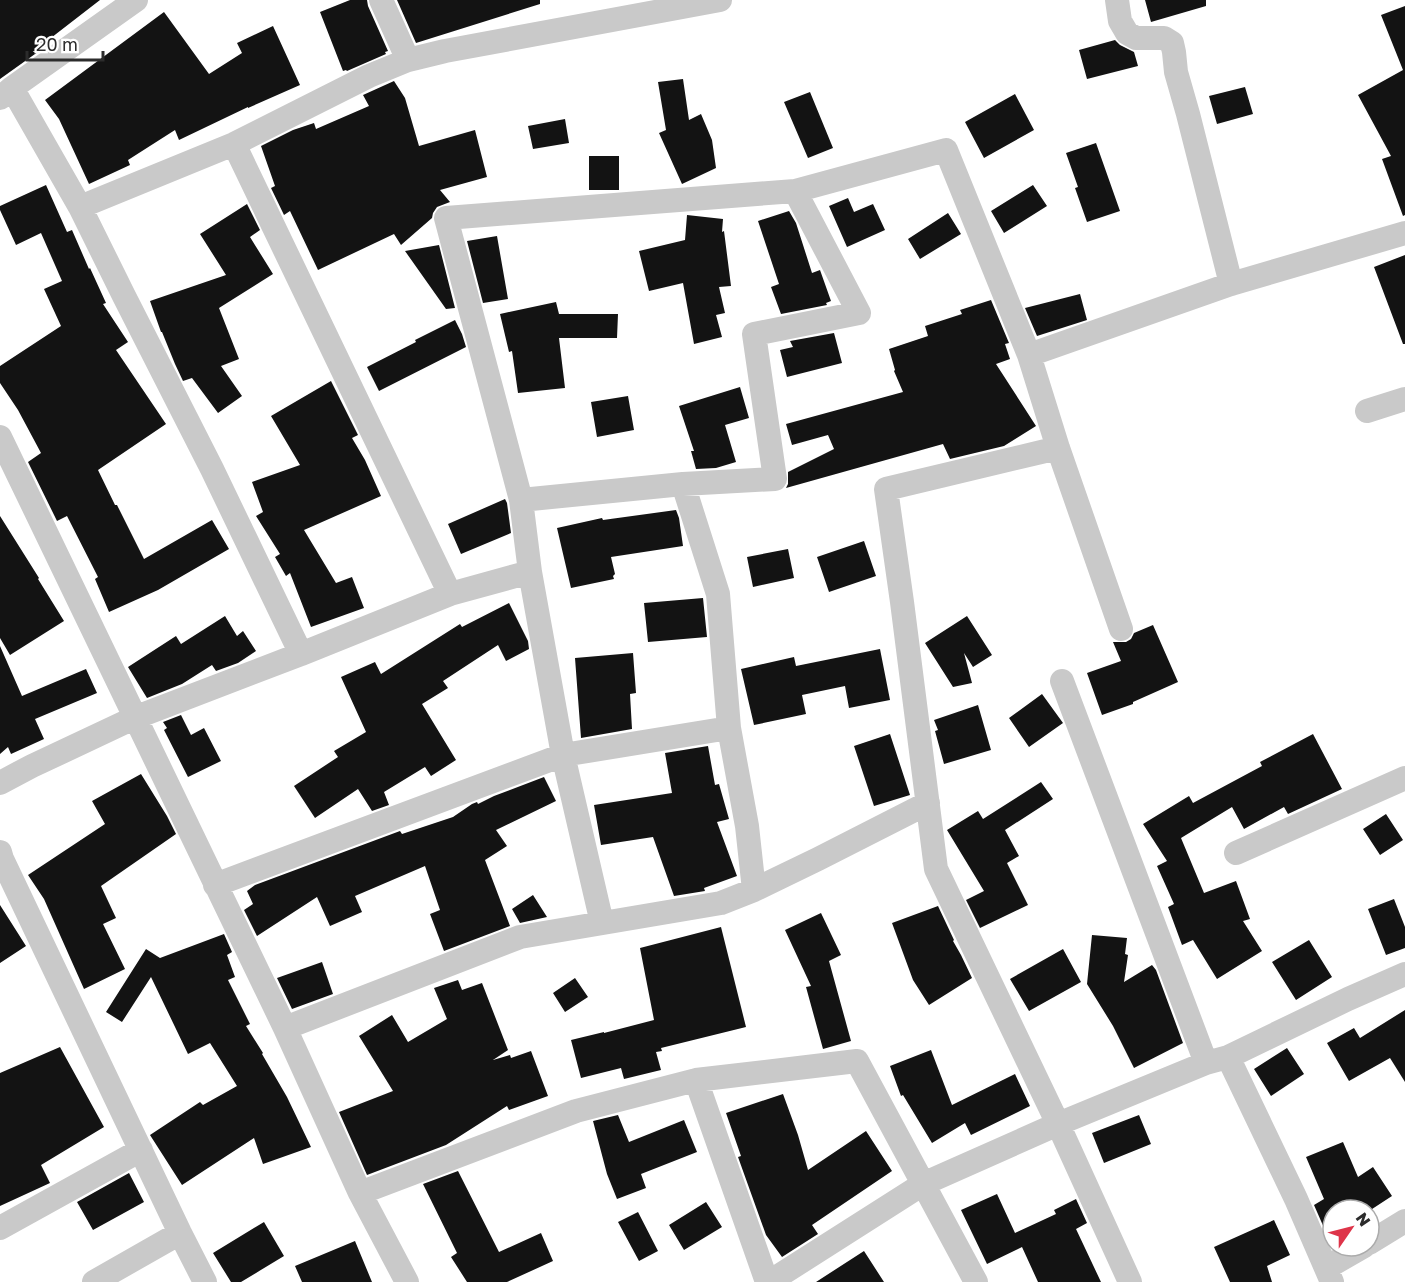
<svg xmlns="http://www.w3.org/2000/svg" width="1405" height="1282" font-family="'Golos Text',sans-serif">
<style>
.building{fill:#131313}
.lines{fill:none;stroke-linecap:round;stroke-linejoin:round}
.minor{stroke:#c9c9c9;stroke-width:24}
</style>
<rect width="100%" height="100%" fill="#fff"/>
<path class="building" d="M0 0H100L47 41 49 44 0 79Z
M350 0H367L368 6 388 51 385 52 386 54 347 71 346 70 343 71 320 12Z
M397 0H540V4L416 43Z
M1145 0H1206V6L1151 22Z
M1405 6V215L1403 216 1382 159 1391 156 1358 95 1403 70 1381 15Z
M164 12 209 74 242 53 237 43 273 26 300 85 248 108V107L179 140 175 130 128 160 130 165 89 184 59 119 45 100Z
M1115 40 1120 45 1134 52 1138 66 1087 79 1079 50Z
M683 79 689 120 701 114 712 140 716 168 682 184 659 133 666 130 658 82Z
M394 81 405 98 419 146 475 130 487 177 440 190 450 202 437 207 433 213 432 218 401 245 394 234 318 270 290 211 284 215 271 188 275 186 261 146 293 130 314 123 316 129 369 106 363 95Z
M1245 87 1253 114 1217 124 1209 96Z
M810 92 833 148 808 158 784 102Z
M1015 94 1034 130 984 158 965 122Z
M565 119 569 143 533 149 528 126Z
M1096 143 1120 211 1087 222 1075 188 1078 187 1066 153Z
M589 156H619V190H589Z
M46 185 67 232 72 230 89 269 90 268 106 303 103 304 128 342 116 350 166 424 98 470 115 505H117L144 559 212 520 229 549 158 590 109 612 95 579 98 577 67 516 57 521 28 462 41 453 18 410 0 383V366L61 326 44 289 62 281 41 233 16 245 0 210V206Z
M1033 185 1047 206 1004 233 991 211Z
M848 198 854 212 873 204 885 230 847 247 829 206Z
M247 204 260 230 250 237 273 274 219 308 239 359 221 366 242 396 218 413 192 378 183 381 175 364 162 332H161L150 301 226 275 200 234Z
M789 211 796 223 812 273 820 270 831 301 826 303 827 305 781 314 771 287 779 284 758 221Z
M948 213 961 234 920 259 908 239Z
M687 215 723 219 722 232 724 231 731 286 719 287 725 313 716 315 722 337 694 344 683 283 649 291 639 251 685 240Z
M497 236 508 299 483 303 467 241Z
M439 245 455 308 446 309 405 251Z
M1405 255V344H1403L1374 267Z
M1080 294 1087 320 1037 336 1025 308Z
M991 300 1009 343 1005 344 1010 359 996 364 1036 426 1004 446 950 459 943 444 786 488 788 484V472L834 449 828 435 792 445 786 424 903 392 894 371 895 370 889 349 928 336 925 326 962 314 960 310Z
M556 302 559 314H618L617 338H559L565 388 518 393 512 351 509 352 500 314Z
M455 320 462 334 466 347 379 391 367 367 416 342 415 340Z
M834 333 842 363 787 377 780 350 793 347 790 341Z
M331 381 358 435 352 438 365 460 381 496 304 530 336 583 352 577 364 608 311 627 290 573 286 576 275 557 280 554 256 516 263 512 252 482 300 465 271 416Z
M740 387 749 418 725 425 736 462 716 468 696 469 691 451H694L679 406Z
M628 396 634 430 597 437 591 402Z
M505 499 507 503 511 533 461 554 448 524Z
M676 510 679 518 683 546 611 557 615 574 613 576 614 579 571 588 557 528 602 518 603 520Z
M0 516 39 578 38 579 64 621 10 655 0 638Z
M864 541 876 576 829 592 817 557Z
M788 549 794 578 753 587 747 557Z
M703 598 707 637 648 642 644 603Z
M509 603 528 641 529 649 506 661 498 645 443 681 448 688 422 704 456 760 431 776 425 767 384 792 389 805 372 811 358 789 315 818 294 786 338 757 334 751 366 732 341 677 375 662 381 674 460 624 462 627Z
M225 616 237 636 243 631 256 651 238 663 216 671 212 665 182 684 147 698 128 667 176 636 181 644Z
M967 616 992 655 973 667 964 653 972 683 953 687 925 643Z
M1153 625 1178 682 1133 702V704L1102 715 1087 673 1121 661 1113 642H1126L1131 639 1134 633Z
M0 646 22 696 86 669 97 693 35 719 44 739 11 754 8 747 0 754Z
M880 649 890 700 849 708 845 686 802 695 806 714 754 725 741 669 794 657 796 666Z
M633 653 636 693 630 694 632 729 581 738 575 658Z
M1042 694 1063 723 1029 747 1009 718Z
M978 705 991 750 944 764 935 731 938 730 934 720Z
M181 715 191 735 204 728 221 761 188 777 164 730 167 728 163 722Z
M890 734 910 795 874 806 854 746Z
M1313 734 1342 789 1288 814 1284 807 1244 829 1232 807 1181 838 1204 893 1236 881 1250 919 1243 921 1262 951 1217 979 1193 940 1182 945 1168 907 1174 904 1157 866 1167 861 1143 824 1189 796 1193 803 1262 766 1260 762Z
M708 746 715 785 719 784 729 819 717 822 737 876 704 888 705 891 674 896 653 837 601 845 594 805 672 793 665 753Z
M141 774 167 816 176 834 101 886 116 918 103 924 125 969 84 989 44 899 28 875 105 824 92 801Z
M544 777 556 801 496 830 507 846 485 860 510 926 444 951 430 914 440 910 425 866 355 896 362 912 330 926 317 897 257 936 244 910 253 904 247 891 255 885 400 831 402 834 453 817 472 804 477 802 478 804 494 796Z
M1041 782 1053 799 1005 830 1019 856 1007 863 1028 905 980 928 966 900 984 891 947 830 978 811 983 819Z
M1386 814 1403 840 1380 855 1363 829Z
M533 895 547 917 520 923 512 909Z
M1394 899 1405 927V948L1386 955 1368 909Z
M0 905 26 946 0 963Z
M938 906 954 940 953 941 961 955 972 978 929 1005 913 980 892 923Z
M821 913 841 955 829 961 851 1041 823 1049 806 987 811 986 785 930Z
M721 927 746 1027 661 1048 662 1051 656 1052 661 1070 624 1079 621 1068 581 1078 571 1040 604 1032V1033L654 1020 640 948Z
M224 934 232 952 227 955 235 977 228 980 250 1024 246 1026 263 1053 262 1054 287 1097 311 1147 263 1164 254 1138 182 1185 150 1135 200 1102 203 1105 237 1086 210 1043 188 1054 151 977 122 1022 106 1012 146 949 160 958Z
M1092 935 1127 938 1125 954 1128 955 1124 982 1152 965 1156 970 1183 1043 1134 1068 1113 1026 1087 984Z
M1309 940 1332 977 1296 1000 1272 962Z
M1063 949 1081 982 1029 1011 1010 979Z
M322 962 333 994 292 1009 277 978Z
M575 978 588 997 565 1012 553 993Z
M458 980 462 990 482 983 508 1050 493 1060 510 1055 511 1058 531 1051 548 1096 509 1110 507 1106 446 1145 367 1175 339 1112 393 1091 359 1036 392 1015 408 1042 447 1019 434 988Z
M1405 1010V1082L1390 1058 1349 1081 1327 1043 1354 1028 1360 1038Z
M60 1047 104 1127 41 1165 50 1183 0 1206V1073Z
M1287 1048 1304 1074 1271 1096 1254 1069Z
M931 1050 952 1105 1015 1074 1030 1106 971 1135 965 1123 932 1143 903 1095 901 1096 890 1066Z
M783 1094 798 1135 808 1170 866 1131 892 1171 812 1225 818 1234 782 1257 766 1235 738 1157 741 1156 726 1113Z
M618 1115 629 1142 684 1120 697 1152 641 1174 646 1188 617 1199 607 1174 593 1121Z
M1139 1115 1151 1144 1104 1163 1092 1133Z
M1343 1142 1358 1177 1373 1167 1392 1196 1369 1211 1333 1210V1234L1328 1237 1314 1205 1324 1199 1306 1157Z
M458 1171 499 1252 541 1233 553 1261 507 1282H467L451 1257 457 1253 423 1184Z
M129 1173 144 1202 93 1230 77 1202Z
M997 1194 1015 1233 1056 1214 1054 1210 1076 1199 1087 1223 1076 1229 1101 1282H1038L1022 1247 987 1264 961 1210Z
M706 1202 722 1227 684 1250 669 1225Z
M638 1212 658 1251 639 1261 618 1222Z
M1274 1220 1290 1255 1267 1266 1272 1282H1230L1214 1247Z
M264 1222 284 1256 241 1282H231L213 1253Z
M355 1241 372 1282H302L295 1266Z
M864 1251 884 1282H816Z"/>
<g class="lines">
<path class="minor" d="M381 0 408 60
M1117 0 1120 21 1127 33 1136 38H1164L1172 43 1174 52 1176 72 1188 114 1231 284
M0 98 12 88 136 0
M234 144 450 594
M795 191 946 150 1029 355 1058 448 1121 629
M80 207 234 144 369 76 408 60 445 51 720 0
M1029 355 1231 284 1405 233
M1367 411 1405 399
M0 437 285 1028 360 1193 407 1282
M1058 448 886 489 902 602 936 869 1058 1124 1130 1282
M683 484 718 594 729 728 747 826 754 890
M521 500 683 484 775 479 754 334 859 313 795 191 446 218 521 500 530 572
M1062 681 1206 1063
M0 783 32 766 134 718 301 654 212 469 124 296 80 207 12 88
M0 852 2 859 180 1233 205 1282
M1236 853 1405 778
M215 885 563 755 530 572 450 594 301 654
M602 923 563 755 729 728
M285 1028 520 937 721 903 754 890 818 859 928 803
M1228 1057 1296 1199 1332 1282
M696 1080 767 1282
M360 1193 576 1111 696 1080 857 1061 976 1282
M0 1228 141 1150
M1369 1243 1405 1221
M1326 1268 1364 1246
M94 1282 180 1233
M769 1282 923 1184 1058 1124 1206 1063 1228 1057 1348 999 1405 974"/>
</g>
<g transform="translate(1351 1228) rotate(55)"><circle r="28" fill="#ffffff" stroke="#ababab" stroke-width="1.5"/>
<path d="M0-4.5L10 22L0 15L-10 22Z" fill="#de3449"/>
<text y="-9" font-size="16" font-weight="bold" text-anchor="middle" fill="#2c2c2c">N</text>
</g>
<path d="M27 51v9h76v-9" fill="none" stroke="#2c2c2c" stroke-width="3"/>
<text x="36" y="51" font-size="18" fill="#2c2c2c" stroke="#ffffff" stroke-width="4.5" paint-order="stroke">20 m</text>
</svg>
